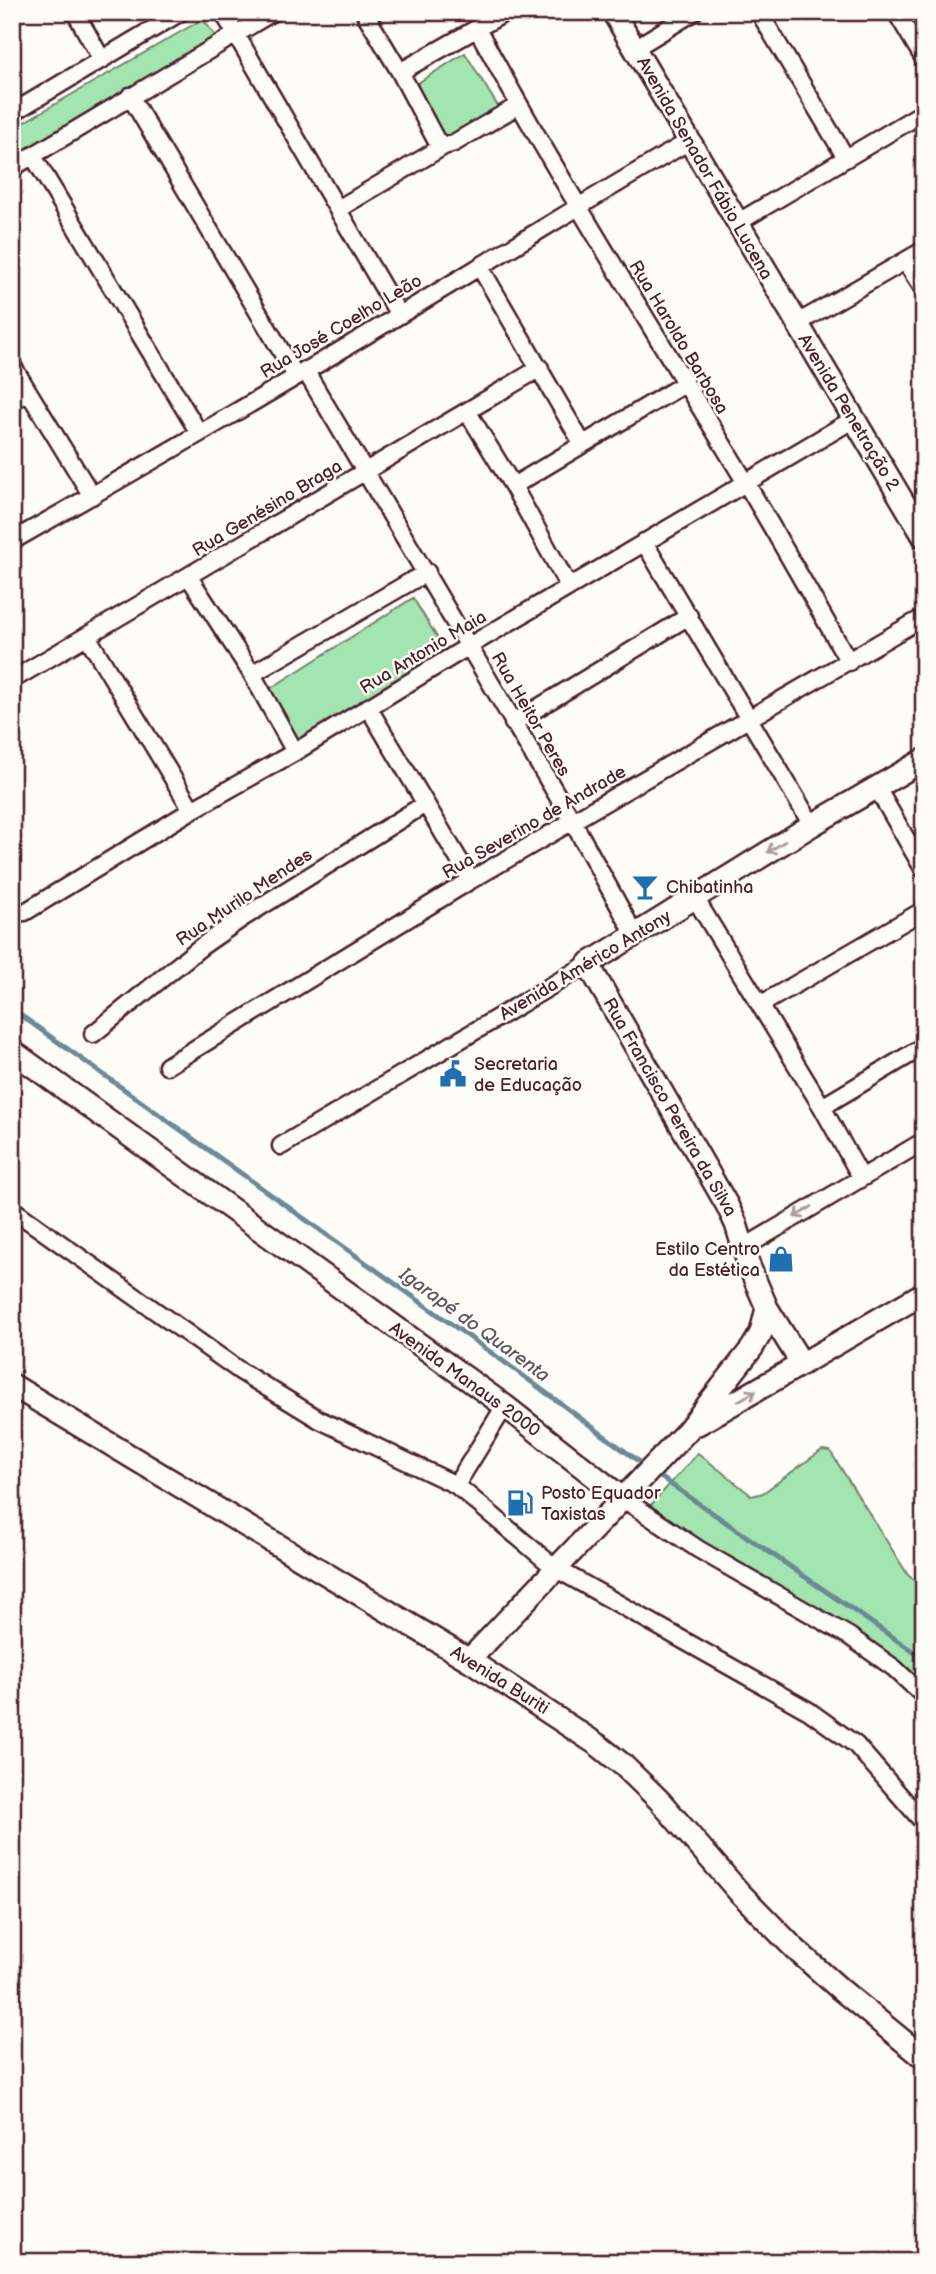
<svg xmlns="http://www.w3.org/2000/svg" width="936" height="2274" font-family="'Balsamiq Sans',sans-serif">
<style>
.green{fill:#a2e5b0;stroke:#76826e;stroke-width:2}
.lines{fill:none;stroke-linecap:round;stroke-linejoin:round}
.stream{stroke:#6b8a95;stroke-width:5}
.street-casing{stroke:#4a1f2b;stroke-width:21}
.secondary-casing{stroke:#4a1f2b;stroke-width:26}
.street{stroke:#fdfcf7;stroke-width:16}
.secondary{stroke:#fdfcf7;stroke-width:21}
.oneway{stroke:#ac999b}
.labels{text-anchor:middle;stroke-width:5;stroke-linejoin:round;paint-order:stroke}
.street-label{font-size:18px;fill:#4a1f2b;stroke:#fdfcf7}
.poi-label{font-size:18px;fill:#4a1f2b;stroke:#fdfcf7;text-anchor:start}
.water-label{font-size:19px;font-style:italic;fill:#5a5560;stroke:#fdfcf7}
</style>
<rect width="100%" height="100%" fill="#fdfcf7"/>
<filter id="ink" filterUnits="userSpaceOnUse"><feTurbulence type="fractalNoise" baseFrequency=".0143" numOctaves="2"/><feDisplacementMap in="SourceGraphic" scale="14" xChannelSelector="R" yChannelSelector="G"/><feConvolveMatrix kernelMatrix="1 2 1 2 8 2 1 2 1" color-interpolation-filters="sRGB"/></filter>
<g filter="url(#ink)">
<path class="green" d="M203 19 216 37 12 159V129Z
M465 53 499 108 445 140 410 88Z
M413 598 446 652 299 743 268 690Z
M822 1450 830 1451 908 1575 924 1588V1684C859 1624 778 1588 703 1542 685 1531 667 1518 650 1506L698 1453 752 1496 763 1493Z"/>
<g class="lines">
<path class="stream" d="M12 1009 514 1369 645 1466
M656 1474 924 1659"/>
<g class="street-casing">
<path id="street" d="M75 12 102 60
M223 12 399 315
M364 12 400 72 436 140 444 146
M759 12 846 158
M896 12 924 59
M478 30C561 184 655 332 746 483 781 542 815 602 849 662
M635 48 694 12
M400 72 506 12
M130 96 296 376
M12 113 181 12
M33 156 199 433
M12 168 273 12
M338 209 444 146 454 143 519 105
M737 223 924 112
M905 261 924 290
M480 267 582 443
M796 324 924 250
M12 365 92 496
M305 370 573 822 635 935
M12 401 28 392
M467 411 513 486 569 587
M513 486 684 384
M12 541C169 452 325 361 479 267 549 225 618 182 688 142
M644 542 812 825
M189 577 252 674 295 752
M87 636 192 810
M252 674 427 572
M12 680 540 368
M368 707 471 880
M513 723 689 616
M877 788 924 870
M695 898 822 1107 861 1177
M12 913 25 912 192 810 295 752 469 646 854 419
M760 1005 924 910
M93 1034 202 946 244 917 425 804
M167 1066 471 880 924 617
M822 1107 924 1046
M281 1146 588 964
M12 1209 240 1371 320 1420 456 1485 555 1568 809 1711 856 1745 924 1823
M745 1247 924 1141
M456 1485 505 1406
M622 1498 698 1549 849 1636 894 1668 924 1696"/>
</g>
<g class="secondary-casing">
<path id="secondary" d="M613 12 924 537
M12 1051 505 1406 622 1498
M802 1364 767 1308 749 1266 736 1224 727 1205 588 964 812 825 924 760
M12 1385 469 1660 598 1745 623 1765 659 1800 739 1892 795 1949 840 1989 924 2058
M698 1424 924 1293
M469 1660 688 1430 752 1348 761 1333 767 1308"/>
</g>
<use href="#street" class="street"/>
<use href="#secondary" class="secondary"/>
</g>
<defs><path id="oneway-shaft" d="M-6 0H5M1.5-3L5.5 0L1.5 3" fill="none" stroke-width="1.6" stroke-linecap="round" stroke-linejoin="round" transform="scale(1.75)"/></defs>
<g class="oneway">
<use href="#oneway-shaft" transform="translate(776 847) rotate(148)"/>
<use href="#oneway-shaft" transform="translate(803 1212) rotate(149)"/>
<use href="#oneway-shaft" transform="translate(747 1396) rotate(-30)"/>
</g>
</g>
<defs>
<g id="bar-bare" transform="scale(2.1)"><path d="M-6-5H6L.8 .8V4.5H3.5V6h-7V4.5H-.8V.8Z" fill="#1f6fb2" stroke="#fdfcf7" stroke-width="2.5" paint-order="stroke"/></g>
<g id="civic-bare" transform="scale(2.1)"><path d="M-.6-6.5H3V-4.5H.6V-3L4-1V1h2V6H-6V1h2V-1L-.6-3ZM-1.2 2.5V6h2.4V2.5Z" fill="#1f6fb2" stroke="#fdfcf7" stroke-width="2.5" paint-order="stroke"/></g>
<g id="shop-bare" transform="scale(2.1)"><path d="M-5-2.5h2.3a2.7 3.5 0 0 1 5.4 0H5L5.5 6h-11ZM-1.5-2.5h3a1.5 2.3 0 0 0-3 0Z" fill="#1f6fb2" stroke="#fdfcf7" stroke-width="2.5" paint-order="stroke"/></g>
<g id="fuel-bare" transform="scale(2.1)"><path d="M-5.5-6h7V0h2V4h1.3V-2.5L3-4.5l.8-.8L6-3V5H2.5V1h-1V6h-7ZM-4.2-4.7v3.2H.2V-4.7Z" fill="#1f6fb2" stroke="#fdfcf7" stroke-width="2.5" paint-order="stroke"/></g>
</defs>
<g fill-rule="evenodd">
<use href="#bar-bare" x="645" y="887"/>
<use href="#civic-bare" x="453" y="1074"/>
<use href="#shop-bare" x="781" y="1259"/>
<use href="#fuel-bare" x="520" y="1503"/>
</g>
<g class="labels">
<g class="street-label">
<text transform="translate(705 168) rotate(60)" y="6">Avenida Senador Fábio Lucena</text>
<text transform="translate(341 326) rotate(-31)" y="6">Rua José Coelho Leão</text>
<text transform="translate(679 337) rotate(59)" y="6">Rua Haroldo Barbosa</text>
<text transform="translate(849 412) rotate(59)" y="6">Avenida Penetração 2</text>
<text transform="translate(267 508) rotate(-31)" y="6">Rua Genésino Braga</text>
<text transform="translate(423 652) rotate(-31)" y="6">Rua Antonio Maia</text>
<text transform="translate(531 714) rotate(60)" y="6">Rua Heitor Peres</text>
<text transform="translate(534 822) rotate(-30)" y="6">Rua Severino de Andrade</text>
<text transform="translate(244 897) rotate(-34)" y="6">Rua Murilo Mendes</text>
<text transform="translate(585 965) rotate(-31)" y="6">Avenida Américo Antony</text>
<text transform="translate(670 1107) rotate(60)" y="6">Rua Francisco Pereira da Silva</text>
<text transform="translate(465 1379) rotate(36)" y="6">Avenida Manaus 2000</text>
<text transform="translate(500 1680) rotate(32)" y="6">Avenida Buriti</text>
</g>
<g class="poi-label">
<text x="666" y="893">Chibatinha</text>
<text x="474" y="1070">Secretaria<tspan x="474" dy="21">de Educação</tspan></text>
<text x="760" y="1255" text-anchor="end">Estilo Centro<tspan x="760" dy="21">da Estética</tspan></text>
<text x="541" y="1499">Posto Equador<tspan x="541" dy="21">Taxistas</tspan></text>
</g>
<g class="water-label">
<text transform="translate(475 1324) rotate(36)" y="7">Igarapé do Quarenta</text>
</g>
</g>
<rect width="936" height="2274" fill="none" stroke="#fdfcf7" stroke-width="42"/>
<rect x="21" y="21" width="894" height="2232" fill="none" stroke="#4a1f2b" stroke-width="2.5" filter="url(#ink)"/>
</svg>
